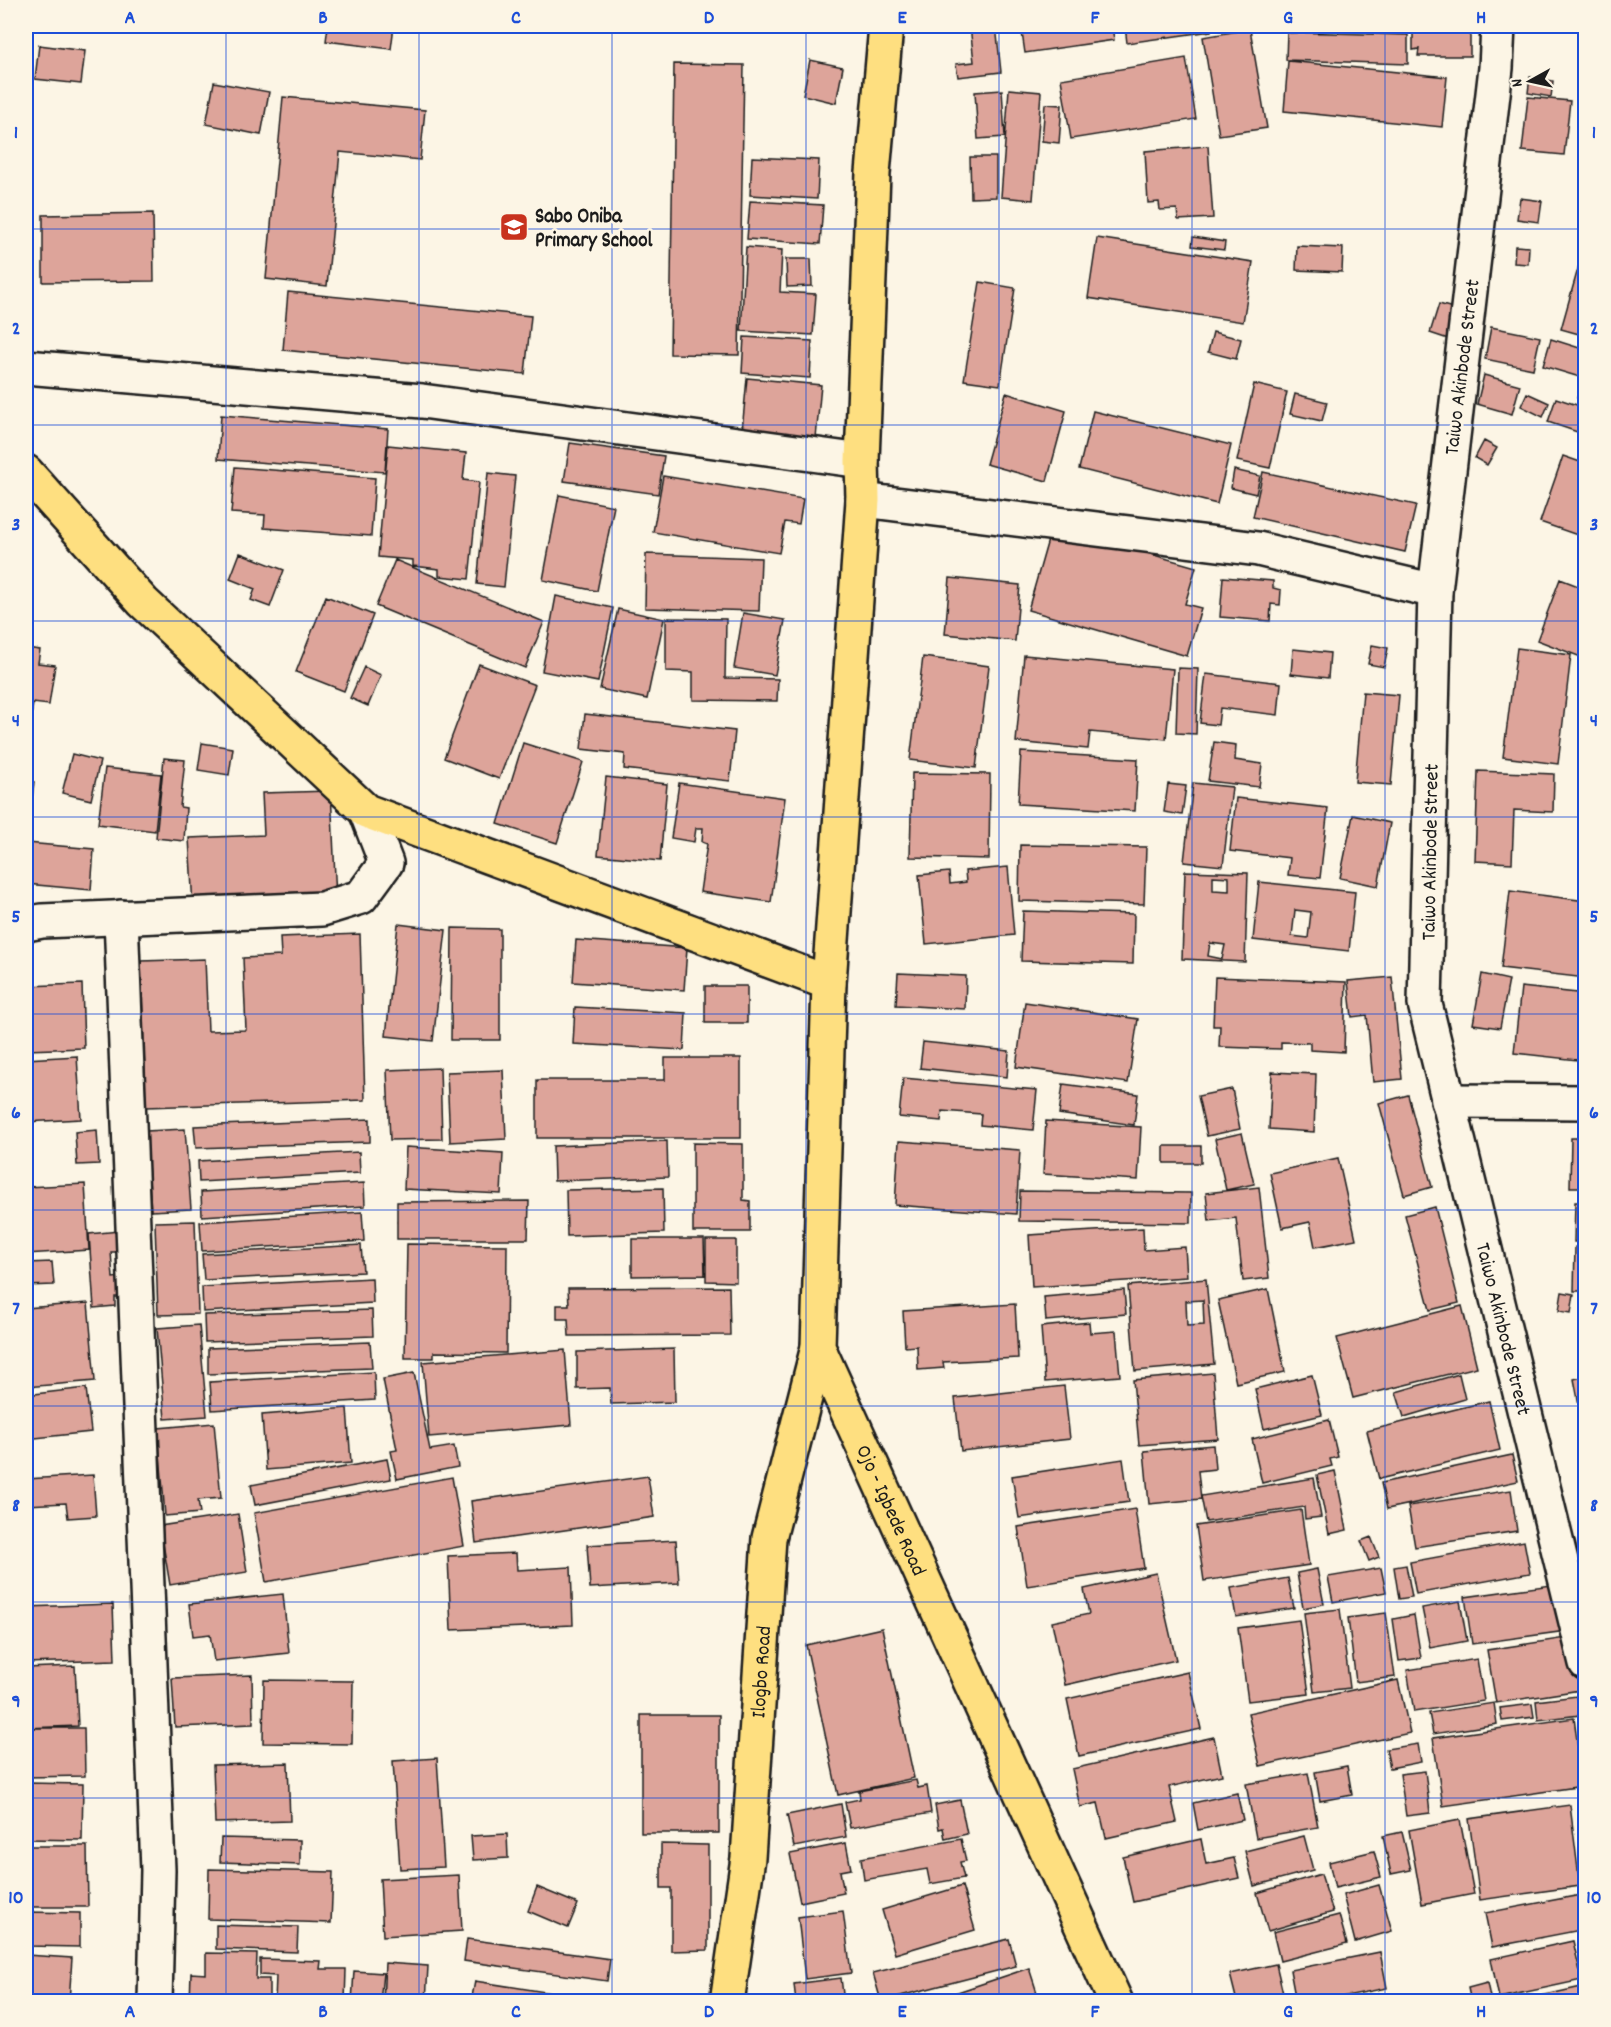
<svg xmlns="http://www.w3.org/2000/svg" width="1611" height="2027" font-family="Dekko,sans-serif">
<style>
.building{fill:#dda49a;stroke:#1c1c1c;stroke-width:1.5;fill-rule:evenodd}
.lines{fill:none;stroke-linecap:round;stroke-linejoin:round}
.minor-casing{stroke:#1c1c1c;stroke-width:38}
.major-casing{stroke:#1c1c1c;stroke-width:38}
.minor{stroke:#fcf5e5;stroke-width:33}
.major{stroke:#fedf80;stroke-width:33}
.grid{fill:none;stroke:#1d4ed8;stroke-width:1.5;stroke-opacity:0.55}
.labels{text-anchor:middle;stroke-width:5;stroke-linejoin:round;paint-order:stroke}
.poi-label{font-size:21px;font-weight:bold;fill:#1c1c1c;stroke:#fcf5e5;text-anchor:start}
.street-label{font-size:21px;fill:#1c1c1c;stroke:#fcf5e5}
.neatline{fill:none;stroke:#1d4ed8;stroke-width:2}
.grid-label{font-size:20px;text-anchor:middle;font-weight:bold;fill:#1d4ed8}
</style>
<rect width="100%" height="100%" fill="#fcf5e5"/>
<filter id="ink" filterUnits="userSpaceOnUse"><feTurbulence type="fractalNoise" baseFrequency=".0167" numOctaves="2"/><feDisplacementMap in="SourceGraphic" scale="12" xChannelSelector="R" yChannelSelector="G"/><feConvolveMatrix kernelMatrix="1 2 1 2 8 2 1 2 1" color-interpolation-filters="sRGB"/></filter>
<g filter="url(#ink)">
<path class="building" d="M328 26H394L391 49 326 41Z
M970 26H996L1001 72 958 77 956 64 974 62Z
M1021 26H1112L1114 40 1025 53Z
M1125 26H1211V31L1127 43Z
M1290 26H1344L1345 31 1290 33Z
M1413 26H1470V56H1418L1419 49 1413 50Z
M1250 29 1267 128 1219 135 1203 37Z
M1287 32 1408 35V64L1286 60Z
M39 45 85 51 81 84 35 79Z
M1186 58 1196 119 1071 139 1061 79Z
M810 60 843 67 836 103 803 95Z
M1288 61 1447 77 1442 127 1284 111Z
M674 64 744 65 739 355 670 354Z
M1530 77 1553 81 1551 97 1528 93Z
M214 82 269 92 261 135 206 124Z
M1009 89 1041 92 1033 200 1001 197Z
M1002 90 1005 137 978 139 975 92Z
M283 97 425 110 420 160 340 152 327 286 266 279Z
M1528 97 1570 101 1564 155 1522 151Z
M1045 104 1062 105 1059 143 1042 141Z
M1208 146 1213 218 1178 220 1177 209 1160 210 1159 202 1148 203 1145 151Z
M752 157 819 160 817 199 750 195Z
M970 157H996V197L971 198Z
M1520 198 1542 201 1539 222 1517 219Z
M750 201 823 205 820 244 747 239Z
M153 213 154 281 43 282V215Z
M1193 237 1225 242 1224 250 1192 246Z
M1097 238 1253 262 1243 322 1088 298Z
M1297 246 1343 248 1342 272 1296 270Z
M1515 246 1529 247 1528 264 1514 263Z
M746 247 782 250 780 292 816 294 813 335 741 331Z
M1583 251 1586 252V336L1561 329Z
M786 259H811L812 286 787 287Z
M980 282 1015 288 1000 385 964 380Z
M288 292 531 316 525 374 283 350Z
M1439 304 1460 310 1451 340 1430 333Z
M1491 327 1540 337 1533 369 1485 359Z
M1213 332 1241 339 1236 359 1208 352Z
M744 337 812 341 810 378 742 373Z
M1551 339 1586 350V401L1577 398 1583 378 1543 366Z
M1484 375 1520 385 1512 414 1477 404Z
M747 378 821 385 816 438 742 431Z
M1254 384 1287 392 1270 468 1237 461Z
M1006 393 1066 411 1047 481 986 464Z
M1527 393 1549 403 1543 417 1521 406Z
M1295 394 1327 402 1322 421 1290 414Z
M1556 398 1586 408V435L1548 422Z
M1093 411 1231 445 1217 504 1079 469Z
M221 415 388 429 385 472 218 459Z
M1484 441 1497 448 1487 465 1475 458Z
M570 443 664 456 658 494 564 481Z
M388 445 466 453 463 480 479 482 469 579 439 576V569L413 566V560L378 557Z
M1563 456 1586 464V538L1540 522Z
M235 467 375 478 371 536 264 528 265 515 231 513Z
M1234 470 1260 476 1256 494 1231 488Z
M1263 472 1416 505 1405 552 1253 517Z
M488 473 515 476 504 587 477 584Z
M663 476 803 499 799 524 785 522 779 553 653 532Z
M559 495 614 506 597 591 543 580Z
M1052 526 1196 567 1185 604 1201 608 1187 656 1028 610Z
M240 553 284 570 270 607 251 600 255 589 230 579Z
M646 554 761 558 759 611 645 608Z
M395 560 544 622 525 668 376 606Z
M1223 577 1273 581V588L1281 590 1280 605 1271 604 1270 621 1220 617Z
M950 578 1020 585 1015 641 945 634Z
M1560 579 1586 589V659L1537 640Z
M326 596 373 615 344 691 296 672Z
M556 596 613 608 598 682 542 671Z
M618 609 664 619 647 699 600 689Z
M743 613 785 620 775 675 734 668Z
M666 618 726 619 725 678 778 679 777 701 693 700V672L666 671Z
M1372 645 1388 648 1384 667 1368 664Z
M26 648 40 650 38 663 55 665 49 705 33 703 26 759Z
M1517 648 1571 655 1558 764 1503 757Z
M1293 649 1330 653 1328 678 1291 674Z
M1024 655 1173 669 1166 739 1090 732 1088 749 1016 742Z
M923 657 989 666 976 768 910 760Z
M479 664 535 685 499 779 444 758Z
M364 667 381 675 368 706 350 698Z
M1178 668 1198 669 1196 734 1176 733Z
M1206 674 1281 683 1278 715 1220 708 1218 725 1200 723Z
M1363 692 1399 695 1391 785 1355 782Z
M585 714 735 731 730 781 624 769 625 754 581 749Z
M1214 742 1236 745 1235 760 1262 764 1259 787 1208 781Z
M202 743 233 748 229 775 198 770Z
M523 743 583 762 557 843 498 824Z
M1021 752 1138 759 1135 811 1018 804Z
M72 754 100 761 91 800 62 793Z
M164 758 185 760 180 807 186 808 184 841 156 838Z
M105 768 161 774 155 831 98 824Z
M1478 771 1554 774 1553 812 1514 810 1512 863 1475 861Z
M912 773 990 774 989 859 910 857Z
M606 777 667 784 660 861 598 855Z
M26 781 34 782 26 848Z
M679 783 785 798 771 902 700 892 707 844 702 842 703 828H696L694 842 671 838Z
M1193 783 1232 787 1223 866 1184 862Z
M1168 784 1186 786 1182 815 1164 812Z
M331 791 336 899 193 906 189 838 264 835 262 793Z
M1236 798 1328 808 1320 878 1288 875 1290 858 1230 851Z
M1353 815 1390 823 1378 886 1340 878Z
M27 843 94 849 91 890 26 884Z
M1020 845 1146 847 1144 904 1019 901Z
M1008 867 1014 935 926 944 919 875 949 872 950 884 966 882 965 871Z
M1185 871 1248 873 1245 962 1182 959ZM1213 876 1229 877V891L1213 890ZM1210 943 1225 945 1222 959 1208 956Z
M1259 882 1355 892 1349 951 1253 940ZM1295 910 1311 912 1308 938 1292 936Z
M1510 891 1586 901V978L1501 968Z
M1023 911 1134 914 1133 964 1021 961Z
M398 924 446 930 433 1041 386 1036Z
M452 928 500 929V1040H451Z
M360 934 365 1100 146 1107 141 961 205 959 208 1031 246 1030 243 958 281 956 280 937Z
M576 940 687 948 684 990 573 982Z
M898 973 966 976 965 1009 896 1005Z
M1482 974 1509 980 1500 1028 1473 1024Z
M1215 977 1346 982 1344 1052 1310 1050V1043L1281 1042V1049L1219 1047 1220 1026H1213Z
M1392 977 1402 1079 1373 1082 1367 1015 1352 1017 1348 981Z
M82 984 84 1048 26 1050V986Z
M705 986H747V1023H705Z
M1521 987 1586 994V1061L1514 1053Z
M1025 1002 1138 1019 1128 1083 1016 1067Z
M575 1007 686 1013 684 1050 573 1044Z
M923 1042 1009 1051 1007 1077 920 1068Z
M77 1056 81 1119 26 1122V1059Z
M665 1058H741V1138H537V1080H665Z
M440 1068 442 1139 390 1140 387 1070Z
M503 1070 506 1139 450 1142 447 1072Z
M1272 1072 1316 1074 1314 1132 1269 1129Z
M903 1078 1037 1090 1033 1130 980 1125 981 1114 942 1111 941 1121 899 1117Z
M1063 1084 1138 1094 1134 1125 1059 1114Z
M1232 1089 1240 1129 1207 1136 1198 1096Z
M1408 1095 1432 1187 1404 1195 1379 1103Z
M370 1119V1142L196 1148 194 1126Z
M1046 1121 1141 1127 1138 1180 1043 1174Z
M185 1129 191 1209 151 1211 146 1131Z
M97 1130 99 1164 77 1165 75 1132Z
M1242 1133 1254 1184 1226 1190 1215 1139Z
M1571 1138H1586V1187H1570Z
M667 1141 668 1177 554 1181 553 1146Z
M899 1141 1020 1150 1016 1214 895 1205Z
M693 1143 743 1144V1200L750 1201V1232H693Z
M1164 1146H1201V1163H1164Z
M406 1147 503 1153 501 1194 404 1189Z
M359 1152 360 1173 199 1182 198 1161Z
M1338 1158 1356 1239 1315 1247 1310 1222 1282 1228 1270 1173Z
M364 1183 365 1206 202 1216 201 1192Z
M85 1184 89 1250 26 1254V1187Z
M1259 1187 1269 1278 1243 1281 1236 1218 1209 1221 1206 1193Z
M663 1188 664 1233 567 1236 566 1190Z
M1020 1191 1191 1193V1223L1019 1221Z
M529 1201 528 1239H397V1202Z
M1575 1202H1586V1242H1574Z
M1435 1207 1459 1303 1430 1310 1405 1215Z
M362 1212 364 1241 202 1251 200 1222Z
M195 1221 198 1314 158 1315 155 1222Z
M1143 1228 1144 1250 1185 1247 1187 1277 1032 1287 1029 1235Z
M119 1231 120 1252H111L113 1278 121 1277 122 1297H115V1306L94 1308 89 1234Z
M632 1239H704L705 1275 632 1276Z
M706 1240H736V1282L706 1281Z
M407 1244 507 1245 506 1353 434 1352V1358H405Z
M361 1245 363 1272 204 1280 202 1254Z
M1575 1247H1586V1291H1574Z
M52 1262 54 1285 26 1286V1263Z
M372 1278 373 1303 203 1312 202 1287Z
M1206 1279 1214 1364 1135 1371 1128 1286ZM1203 1300 1204 1325 1187 1326 1186 1301Z
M729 1287 730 1335 569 1336 568 1319H557V1305H569L568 1288Z
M1268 1289 1285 1372 1236 1383 1218 1300Z
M1124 1290 1126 1314 1046 1321 1044 1297Z
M1562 1292 1574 1294 1571 1313 1559 1311Z
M88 1303 95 1381 26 1387V1308Z
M1015 1304 1018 1358 943 1362 944 1368 918 1370 917 1346 905 1347 903 1311Z
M1462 1306 1477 1367 1353 1398 1337 1338Z
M372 1310 373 1336 205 1342 204 1315Z
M1089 1322 1090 1333 1116 1331 1120 1376 1045 1382 1041 1327Z
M199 1325 207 1416 165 1419 157 1328Z
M370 1342 372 1368 208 1374V1348Z
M674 1349 675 1402 611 1404 610 1388 577 1389V1352Z
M565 1350 571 1425 429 1437 423 1362Z
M374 1372 375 1400 212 1410 210 1382Z
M414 1373 430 1450 454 1446 458 1467 397 1479 391 1451 397 1450 383 1379Z
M1213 1373 1218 1439 1139 1445 1133 1380Z
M1459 1374 1465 1399 1404 1417 1396 1392Z
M1312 1375 1322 1415 1264 1429 1255 1389Z
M1586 1376V1440L1574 1379Z
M1064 1386 1070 1439 961 1451 955 1398Z
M86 1388 91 1432 26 1439V1395Z
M1489 1401 1500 1450 1379 1479 1367 1431Z
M347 1408 351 1463 266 1470 262 1415Z
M1329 1420 1338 1457 1330 1459 1332 1466 1262 1483 1252 1439Z
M214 1423 221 1498 198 1500 200 1513 165 1516 158 1428Z
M1213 1445 1215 1469 1198 1471 1201 1499 1149 1504 1144 1451Z
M1512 1455 1518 1481 1387 1509 1381 1483Z
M387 1459 391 1479 255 1505 251 1485Z
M1123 1459 1129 1502 1019 1518 1012 1476Z
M1335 1471 1347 1530 1329 1534 1317 1475Z
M93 1475 96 1516 68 1518 66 1503 26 1505V1479Z
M648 1476 654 1517 476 1543 471 1501Z
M452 1477 464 1546 266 1582 254 1513Z
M1314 1478 1321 1517 1305 1519 1304 1507 1206 1522 1201 1496Z
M1585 1482H1586V1558L1582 1557Z
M1511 1490 1517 1531 1415 1547 1408 1506Z
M1135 1509 1144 1568 1027 1586 1018 1527Z
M1301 1510 1309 1565 1204 1581 1196 1526Z
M238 1514 247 1572 170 1585 160 1526Z
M1371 1537 1379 1557 1369 1561 1361 1541Z
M676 1540 679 1583 590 1588 587 1545Z
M1524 1541 1530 1573 1416 1594 1410 1562Z
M516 1553 517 1570 571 1567 573 1625 451 1630 448 1556Z
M1406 1565 1412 1597 1399 1599 1394 1567Z
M1381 1568 1386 1592 1333 1602 1328 1577Z
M1317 1569 1324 1604 1303 1608 1297 1573Z
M1156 1573 1176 1660 1065 1685 1052 1622 1089 1614 1084 1589Z
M1288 1578 1294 1608 1236 1617 1231 1588Z
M1559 1584 1566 1631 1472 1644 1465 1597Z
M283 1594 289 1653 214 1661 210 1634 193 1636 189 1604Z
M1460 1601 1467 1641 1430 1648 1422 1608Z
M113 1604 115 1660 26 1663V1607Z
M1340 1609 1350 1688 1314 1692 1304 1613Z
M1386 1613 1395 1677 1356 1682 1348 1618Z
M1414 1615 1421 1658 1399 1661 1393 1619Z
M1299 1620 1309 1694 1248 1701 1238 1628Z
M882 1628 914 1778 838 1795 806 1645Z
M1572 1637 1580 1690 1496 1703 1487 1650Z
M1477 1659 1484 1701 1414 1712 1407 1670Z
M75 1666 78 1726 26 1728V1668Z
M1188 1672 1201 1729 1079 1756 1067 1699Z
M252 1675 253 1724 175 1727 172 1678Z
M264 1680 353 1681 352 1744 263 1743Z
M1398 1680 1410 1733 1260 1766 1248 1713Z
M1577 1696 1580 1715 1538 1720 1536 1701Z
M1494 1703 1497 1724 1433 1734 1429 1713Z
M1532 1704 1534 1717 1502 1721 1500 1708Z
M641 1715H719V1833H641Z
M1574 1718 1583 1786 1443 1806 1433 1738Z
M26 1728H84L85 1776 26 1777Z
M1214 1737 1222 1775 1169 1787 1177 1822 1106 1838 1098 1803 1080 1807 1072 1769Z
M1418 1744 1421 1762 1390 1768 1386 1749Z
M437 1758 444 1867 400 1869 393 1761Z
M288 1763 290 1821 215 1823 213 1765Z
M1347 1766 1352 1795 1320 1801 1315 1772Z
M1425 1771 1430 1813 1406 1816 1400 1774Z
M1308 1773 1318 1827 1256 1838 1246 1784Z
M916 1780 918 1788 927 1786 931 1813 850 1828 845 1802 860 1799 859 1791Z
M26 1783 83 1784 82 1840 26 1839Z
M1237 1793 1243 1820 1198 1830 1193 1803Z
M960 1800 967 1834 945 1839 943 1828 939 1829 935 1805Z
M841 1804 846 1837 794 1847 787 1815Z
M1570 1805 1580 1886 1480 1900 1469 1819Z
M1460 1820 1474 1894 1422 1904 1409 1830Z
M1402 1832 1411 1870 1391 1874 1383 1836Z
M507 1834 508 1858 473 1860 471 1836Z
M1304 1836 1313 1870 1254 1886 1245 1851Z
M221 1838 300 1840V1865L220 1862Z
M961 1839 966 1861 960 1862 964 1878 930 1884 927 1869 864 1880 861 1858Z
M1201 1839 1206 1864 1234 1858 1239 1878 1133 1902 1123 1857Z
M846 1843 851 1869 840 1871 844 1893 800 1902 790 1854Z
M661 1844 708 1845V1950L671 1951V1888H661Z
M26 1846H87L88 1907H26Z
M1374 1851 1381 1877 1335 1888 1329 1862Z
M209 1869 333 1872 331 1923 208 1919Z
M1321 1874 1333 1912 1268 1931 1257 1893Z
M459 1875 462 1931 383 1936 380 1879Z
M1379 1885 1392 1931 1355 1942 1343 1895Z
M962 1886 975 1930 895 1954 882 1910Z
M537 1887 578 1904 568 1928 528 1911Z
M1586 1894V1929L1492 1947 1485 1913Z
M843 1911 851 1973 805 1979 798 1917Z
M26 1912 80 1913V1947L26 1946Z
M1339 1915 1347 1944 1280 1961 1273 1932Z
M216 1925 298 1927 297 1952 216 1949Z
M467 1939 610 1959 607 1981 464 1961Z
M1009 1939 1016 1966 881 2001 873 1973Z
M1573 1941 1582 1980 1499 1998 1491 1959Z
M1586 1941V1970L1580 1942Z
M1380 1952 1387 1988 1316 2002H1296L1290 1970Z
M206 1953 257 1954 256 1979H269V2002H190L191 1973 206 1974Z
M26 1955 72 1958 69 2002H26Z
M260 1959 321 1961 320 1969H346L345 2002H275L276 1976 260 1975Z
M385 1963 428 1966 426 2002H383Z
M1276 1964 1285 2002H1237L1230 1974Z
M1029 1968 1040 2002H928Z
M354 1971 383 1973 380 2002H352Z
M841 1978 844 2002H796L794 1984Z
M475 1981 608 2002H471Z
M1487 1983 1491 2002H1471L1468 1988Z
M1586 1986V2002H1514Z
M1386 1994 1387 2002H1351Z"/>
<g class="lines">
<g class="minor-casing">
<g id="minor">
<path id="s1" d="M1498 26 1496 68 1435 591 1425 1004 1586 1663"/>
<path d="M26 367 422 401 862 461"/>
<path d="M863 500 1258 549 1435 591"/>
<path d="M121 917 158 1870 155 2002"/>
<path d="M26 924 42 921 322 909 361 897 386 863 366 811"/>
<path d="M1448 1101 1586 1102"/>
</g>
</g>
<g class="major-casing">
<g id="major">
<path id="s2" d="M886 26 873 173 862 461 863 500 829 983 818 1347 1116 2002"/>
<path d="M26 472 143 602 366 811 829 983"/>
<path id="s3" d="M727 2002 748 1858 769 1538 818 1347"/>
</g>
</g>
<use href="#minor" class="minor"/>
<use href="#major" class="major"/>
</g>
</g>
<path class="grid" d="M226 26V2002M419 26V2002M612 26V2002M806 26V2002M999 26V2002M1192 26V2002M1385 26V2002M26 229H1586M26 425H1586M26 621H1586M26 817H1586M26 1014H1586M26 1210H1586M26 1406H1586M26 1602H1586M26 1798H1586"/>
<defs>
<g id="school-square" transform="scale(1.5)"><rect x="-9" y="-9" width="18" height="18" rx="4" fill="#c8321e" stroke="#fcf5e5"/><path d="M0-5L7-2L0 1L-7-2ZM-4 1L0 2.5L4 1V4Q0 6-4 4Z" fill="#fff"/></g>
</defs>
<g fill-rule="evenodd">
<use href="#school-square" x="514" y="227"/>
</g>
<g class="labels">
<g class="poi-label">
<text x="535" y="222">Sabo Oniba<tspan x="535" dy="24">Primary School</tspan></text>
</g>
<g class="street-label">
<text transform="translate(1461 367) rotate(-83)" y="7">Taiwo Akinbode Street</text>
<text transform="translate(1429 852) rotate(-89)" y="7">Taiwo Akinbode Street</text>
<text dy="7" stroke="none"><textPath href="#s1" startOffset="1316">Taiwo Akinbode Street</textPath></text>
<text dy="7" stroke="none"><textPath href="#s2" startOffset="1502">Ojo - Igbede Road</textPath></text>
<text dy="7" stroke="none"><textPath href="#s3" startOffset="332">Ilogbo Road</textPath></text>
</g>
</g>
<rect width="1611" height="2027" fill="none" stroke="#fcf5e5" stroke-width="66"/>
<g transform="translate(1530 81) rotate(262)" stroke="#fcf5e5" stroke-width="4.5" paint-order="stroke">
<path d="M0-4.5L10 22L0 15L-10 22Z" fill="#1c1c1c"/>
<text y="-9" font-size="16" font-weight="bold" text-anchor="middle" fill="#1c1c1c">N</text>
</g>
<rect x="33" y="33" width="1545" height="1961" class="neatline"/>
<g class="grid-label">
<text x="130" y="23">A</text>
<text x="323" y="23">B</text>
<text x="516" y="23">C</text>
<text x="709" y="23">D</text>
<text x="902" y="23">E</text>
<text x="1095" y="23">F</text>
<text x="1288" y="23">G</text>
<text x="1481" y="23">H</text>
<text x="16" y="138">1</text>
<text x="1594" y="138">1</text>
<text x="16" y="334">2</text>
<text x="1594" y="334">2</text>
<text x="16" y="530">3</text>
<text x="1594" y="530">3</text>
<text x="16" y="726">4</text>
<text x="1594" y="726">4</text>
<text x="16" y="922">5</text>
<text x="1594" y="922">5</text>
<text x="16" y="1118">6</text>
<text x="1594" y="1118">6</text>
<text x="16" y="1314">7</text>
<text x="1594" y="1314">7</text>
<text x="16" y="1511">8</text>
<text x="1594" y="1511">8</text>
<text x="16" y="1707">9</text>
<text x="1594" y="1707">9</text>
<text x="16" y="1903">10</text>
<text x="1594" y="1903">10</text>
<text x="130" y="2017">A</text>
<text x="323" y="2017">B</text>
<text x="516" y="2017">C</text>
<text x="709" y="2017">D</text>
<text x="902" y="2017">E</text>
<text x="1095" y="2017">F</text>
<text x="1288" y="2017">G</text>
<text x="1481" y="2017">H</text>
</g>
</svg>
